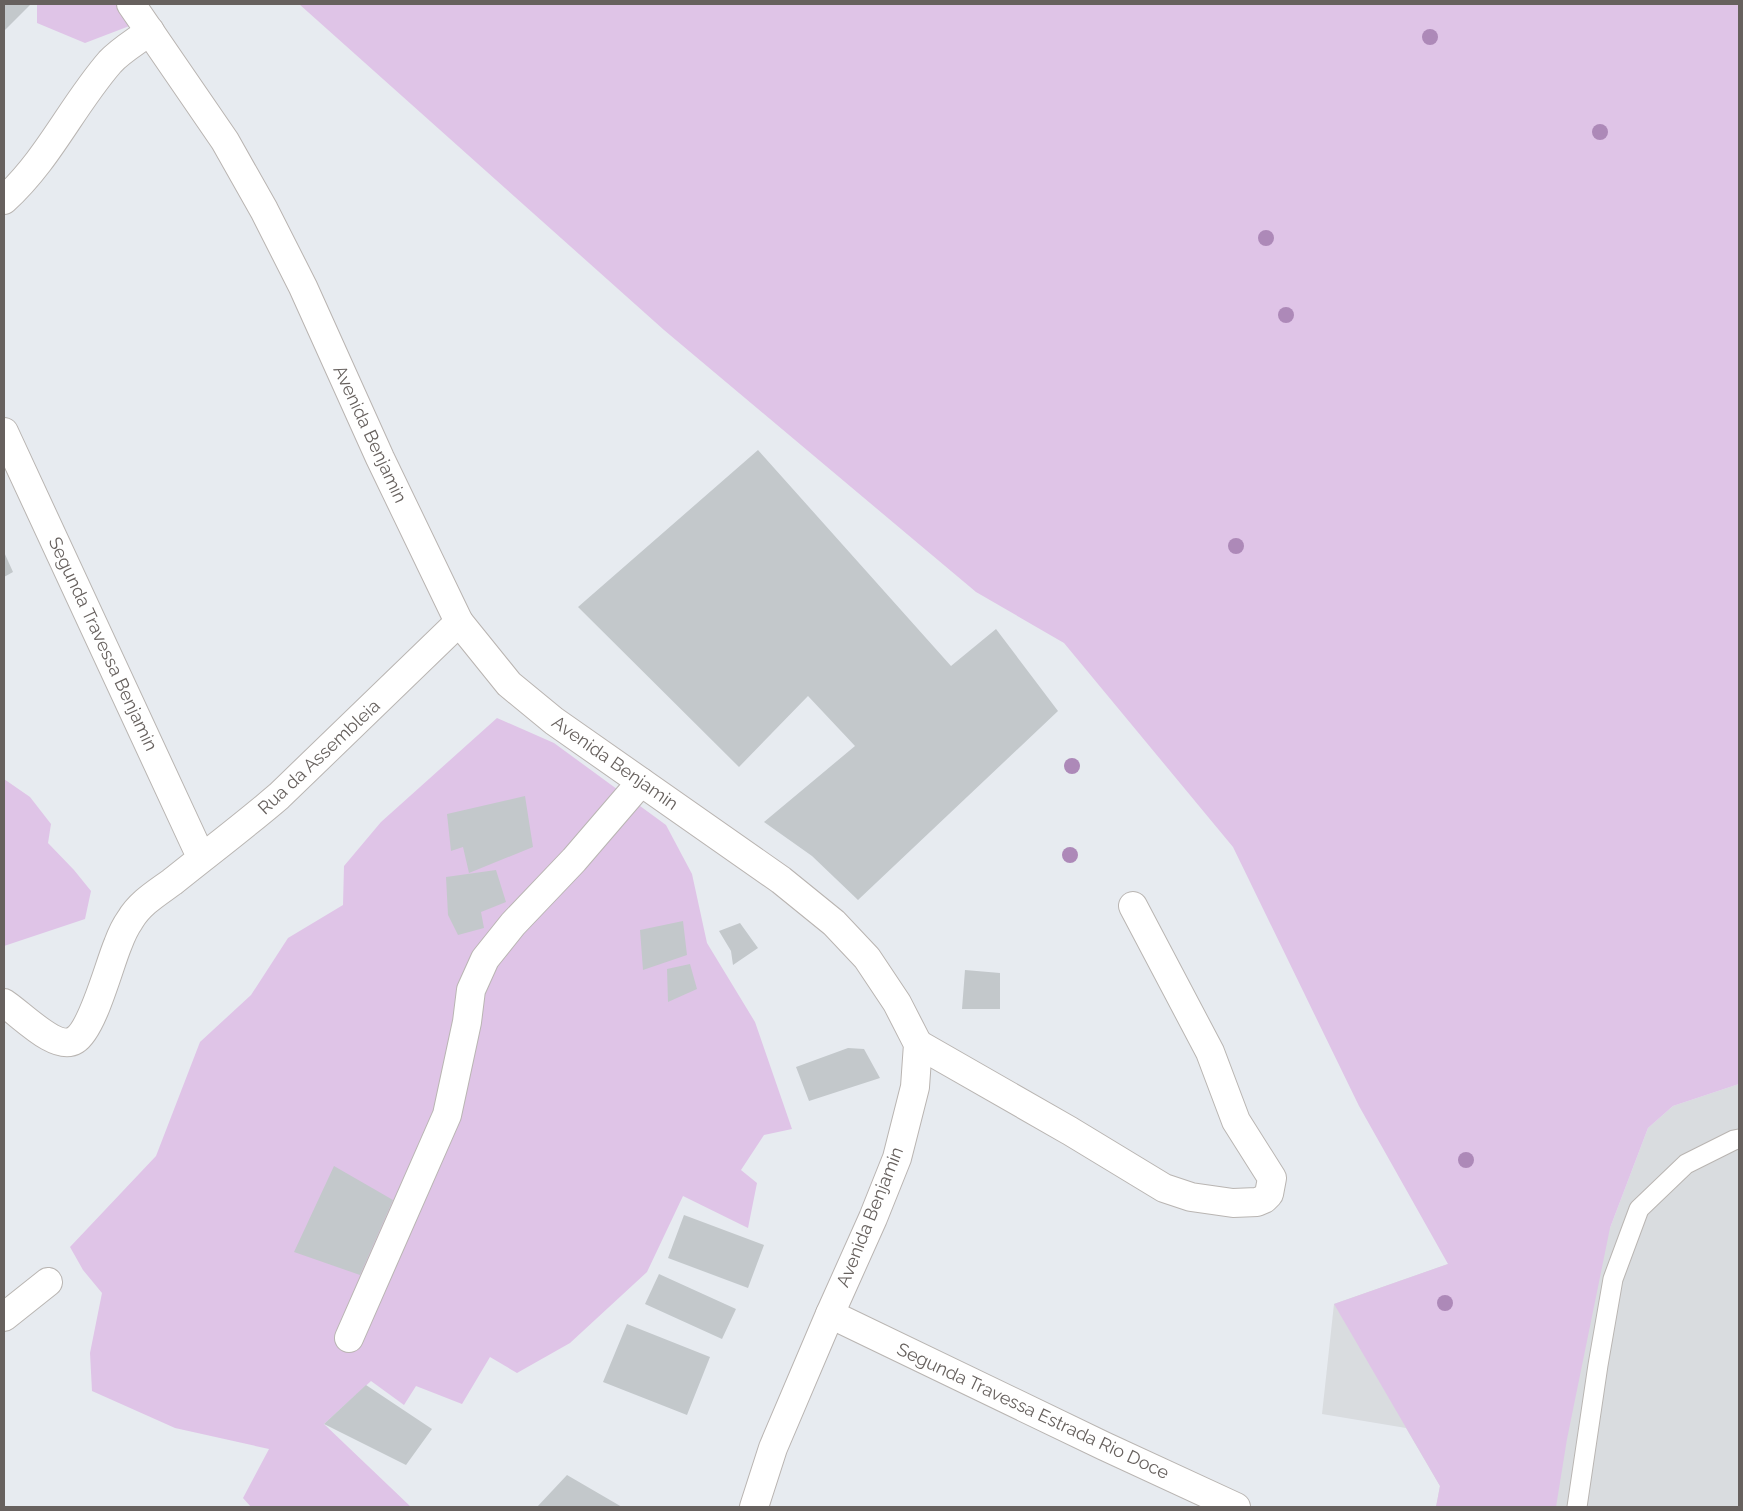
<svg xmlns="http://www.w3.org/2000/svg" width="1743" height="1511" font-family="Raleway,sans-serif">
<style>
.industrial{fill:#d9dcdf}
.green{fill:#dfc4e7}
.building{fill:#c3c8cb}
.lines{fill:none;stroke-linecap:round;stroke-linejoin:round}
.lane-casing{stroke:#b9b5b2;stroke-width:21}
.street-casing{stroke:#b9b5b2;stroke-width:30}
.secondary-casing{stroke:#b9b4b1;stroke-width:30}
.lane{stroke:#fff;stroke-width:19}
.street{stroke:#fff;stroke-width:28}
.secondary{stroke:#fff;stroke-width:28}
.tree{fill:#ad89b8}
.labels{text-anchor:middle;stroke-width:4;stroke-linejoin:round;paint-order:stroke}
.street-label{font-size:18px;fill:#67615e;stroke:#fff}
</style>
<rect width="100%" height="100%" fill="#e7ebf0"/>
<path class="industrial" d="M1739 1084V1507H1436L1440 1486 1406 1428 1322 1414 1334 1304 1448 1264 1610 1228 1648 1128 1673 1106Z"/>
<path class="green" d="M37 4H117L132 25 85 43 37 23Z
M299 4H1739V1084L1673 1106 1648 1128 1610 1228 1567 1439 1556 1507H1436L1440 1486 1334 1304 1448 1264 1359 1106 1233 847 1064 643 976 592 664 330Z
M497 718 554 743 666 825 692 874 707 943 755 1022 792 1129 764 1135 741 1170 757 1183 748 1228 683 1196 647 1272 570 1343 517 1373 490 1357 462 1404 416 1386 404 1405 371 1381 324 1424 411 1507H251L243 1498 269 1449 175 1428 92 1391 90 1353 102 1293 83 1270 70 1247 156 1156 200 1042 251 995 288 938 343 905 344 866 381 822Z
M4 779 30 797 51 824 48 843 74 870 91 891 85 919 4 946Z"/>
<path class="building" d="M4 4H31L4 31Z
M758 450 951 666 996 629 1058 711 858 900 812 856 764 822 855 746 808 696 739 767 578 607Z
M4 552 13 572 4 577Z
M525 796 533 847 469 873 463 847 451 851 447 814Z
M496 870 506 902 481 912 484 928 458 935 448 915 446 877Z
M683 921 687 955 643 970 640 930Z
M740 923 758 948 733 965 731 951 719 931Z
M690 964 697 989 668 1002 667 969Z
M965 970 1000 973V1009H962Z
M848 1048 864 1049 880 1078 809 1101 796 1067Z
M334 1166 393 1200 360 1275 294 1252Z
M684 1215 764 1245 748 1288 668 1258Z
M659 1274 736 1309 722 1339 645 1304Z
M627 1324 710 1357 687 1415 603 1382Z
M366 1385 432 1429 406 1465 324 1424Z
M567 1475 622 1507H537Z"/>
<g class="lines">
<g class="lane-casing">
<path id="lane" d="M1577 1507 1598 1365 1613 1279 1639 1209 1686 1164 1734 1140 1739 1139"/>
</g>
<g class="street-casing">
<path id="street" d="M4 200C49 159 71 107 110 62 121 50 137 41 150 31
M4 432 201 857
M4 1003C20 1013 56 1052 75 1040 93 1029 109 965 118 944 121 936 125 927 130 920 140 903 157 893 172 882 208 853 244 826 279 796L459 622
M918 1044 1070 1131 1164 1188 1191 1197 1233 1203 1257 1202 1264 1199 1269 1194 1272 1178 1236 1121 1210 1052 1133 906
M830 1314 1104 1446 1236 1507
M4 1317 48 1282
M349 1338 447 1115 467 1022 471 990 485 959 513 924 574 860 641 782"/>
</g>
<g class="secondary-casing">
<path id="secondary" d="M131 4 225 141 264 210 303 287 380 458 459 622 509 684 554 721 781 880 834 923 867 958 897 1003 918 1044 915 1087 897 1158 873 1218 830 1314 773 1448 754 1507"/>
</g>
<use href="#lane" class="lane"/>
<use href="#street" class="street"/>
<use href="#secondary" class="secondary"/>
</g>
<g class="tree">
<circle cx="1430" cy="37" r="8"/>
<circle cx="1600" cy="132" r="8"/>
<circle cx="1266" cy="238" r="8"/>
<circle cx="1286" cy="315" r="8"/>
<circle cx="1236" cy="546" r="8"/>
<circle cx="1072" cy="766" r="8"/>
<circle cx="1070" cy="855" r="8"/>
<circle cx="1466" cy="1160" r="8"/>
<circle cx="1445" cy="1303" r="8"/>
</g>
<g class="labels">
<g class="street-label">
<text transform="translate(370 434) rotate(65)" y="6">Avenida Benjamin</text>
<text transform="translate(103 644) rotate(65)" y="6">Segunda Travessa Benjamin</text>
<text transform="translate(319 757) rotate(-43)" y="6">Rua da Assembleia</text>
<text transform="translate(615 763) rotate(35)" y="6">Avenida Benjamin</text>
<text transform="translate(870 1217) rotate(-68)" y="6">Avenida Benjamin</text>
<text transform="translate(1033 1411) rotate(25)" y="6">Segunda Travessa Estrada Rio Doce</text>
</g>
</g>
<rect width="1743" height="1511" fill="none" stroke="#67615e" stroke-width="10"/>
</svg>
